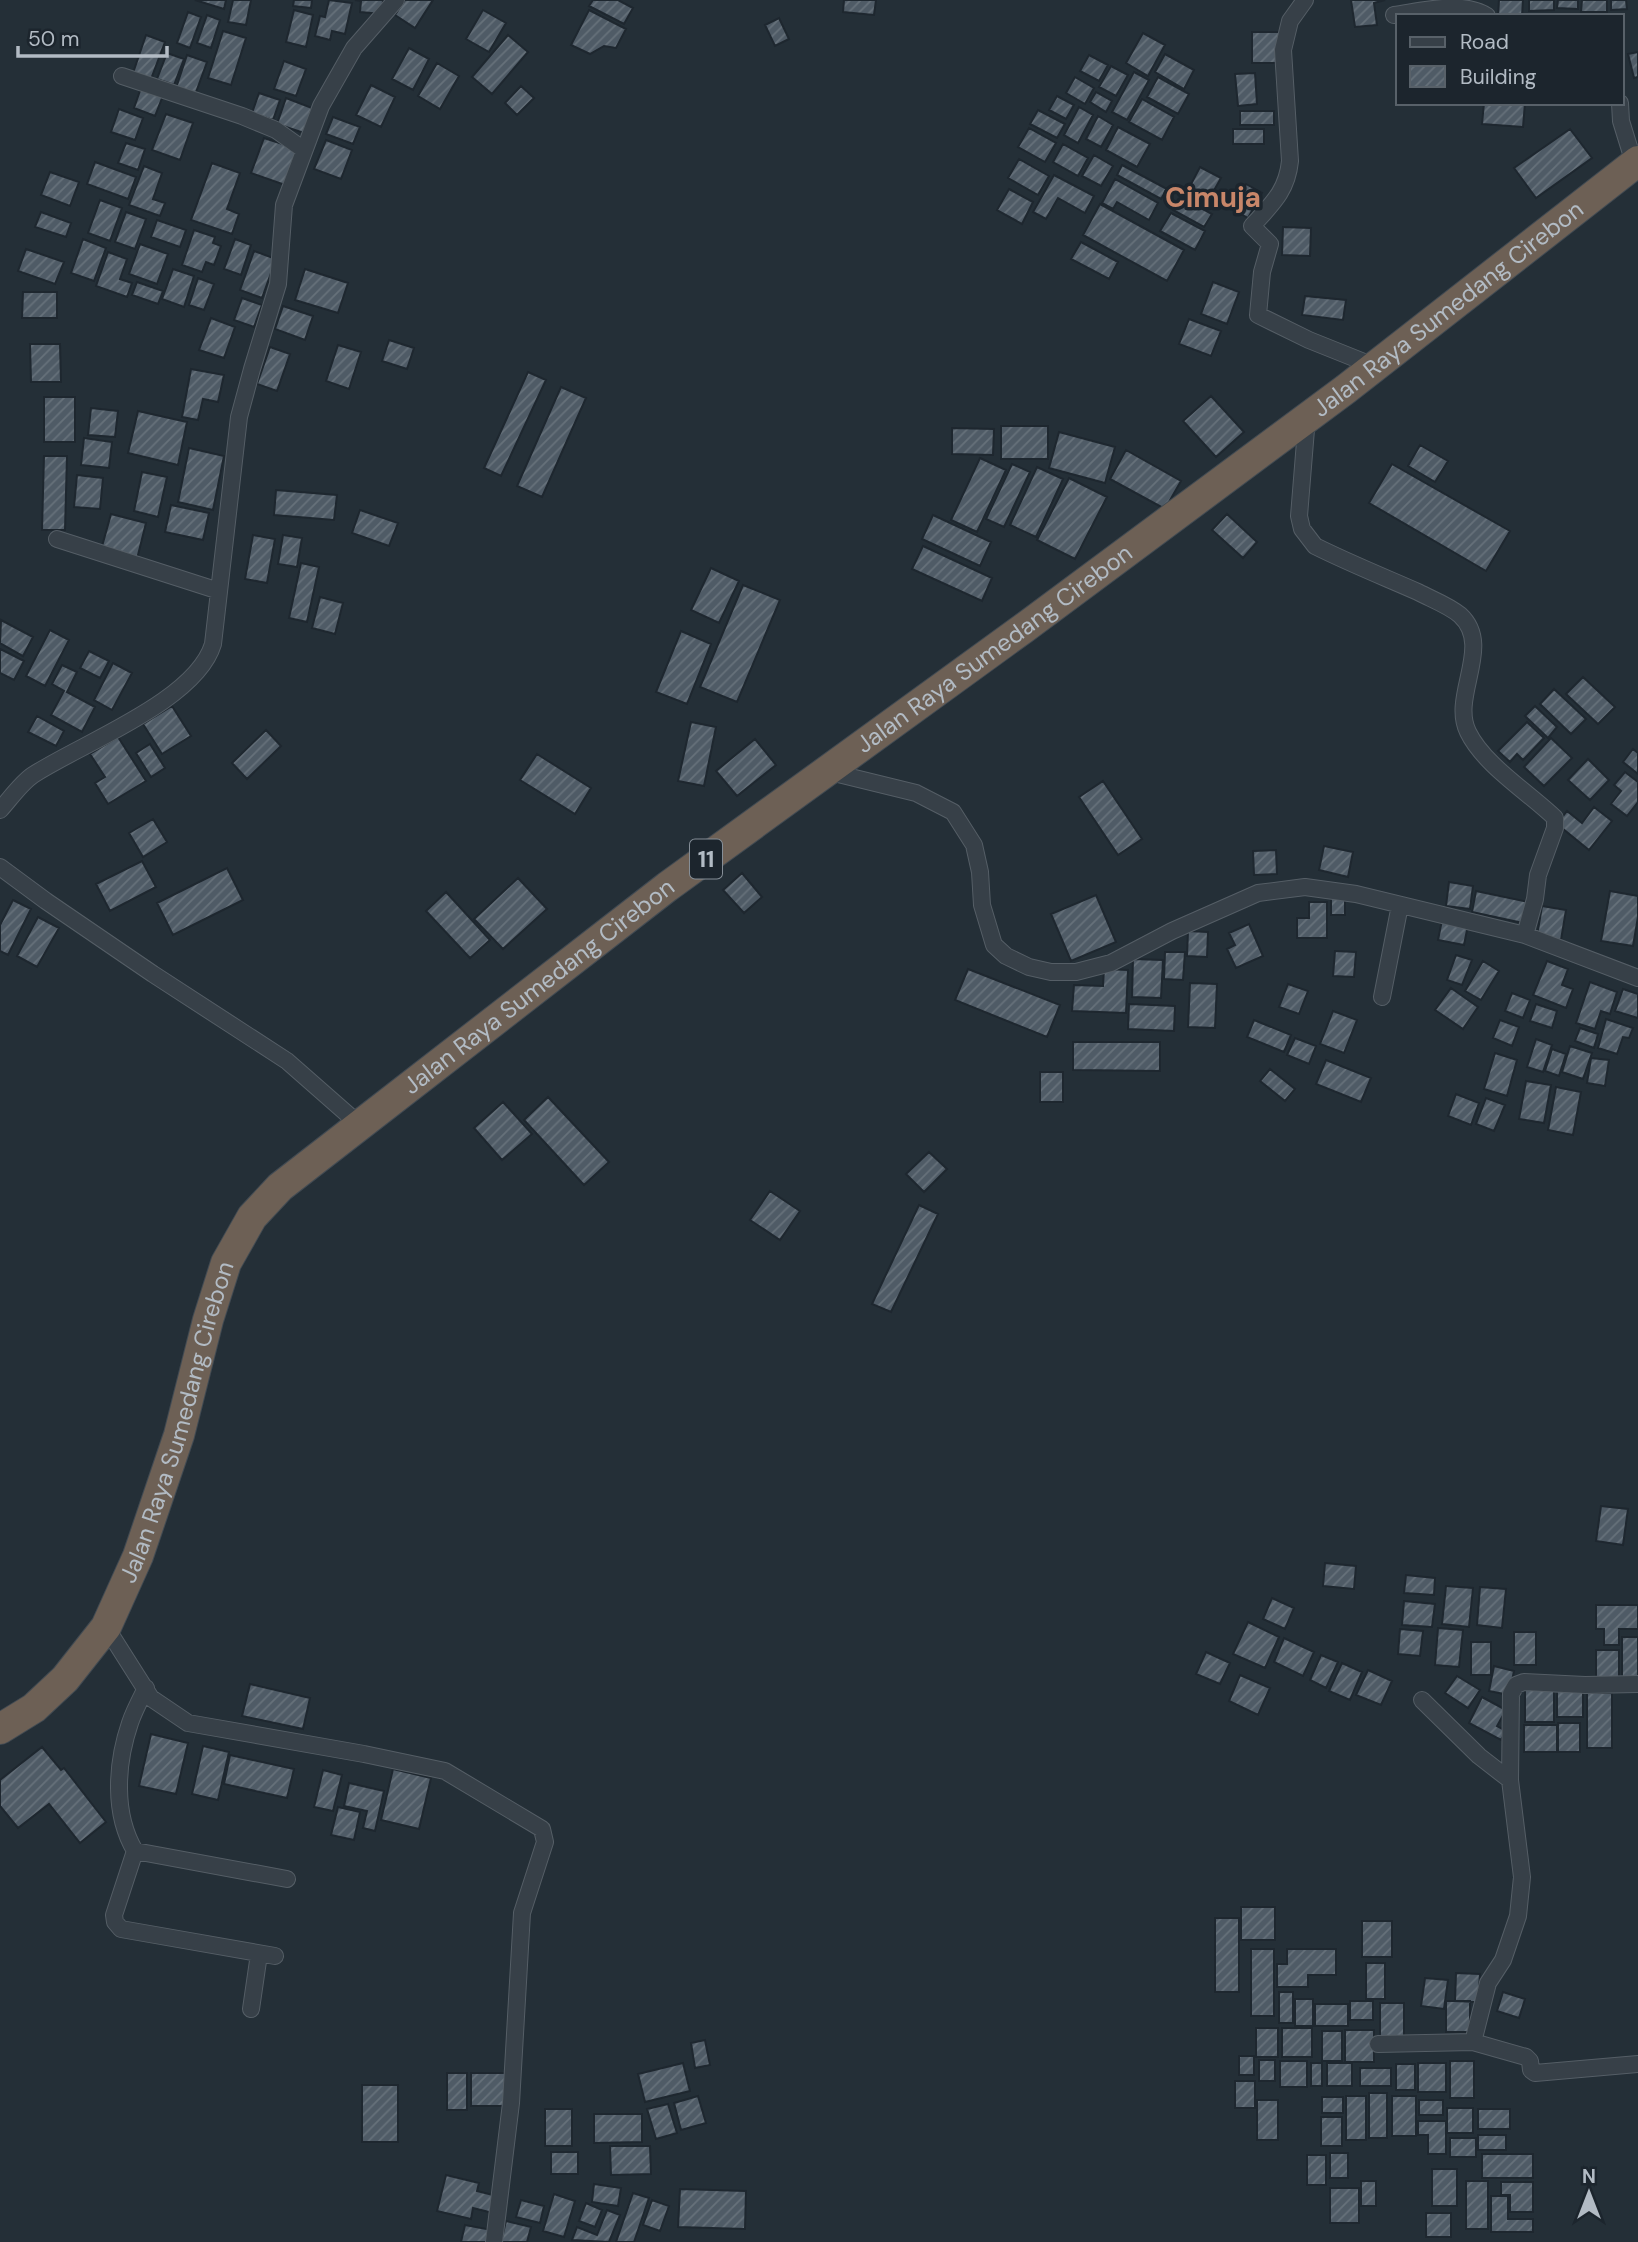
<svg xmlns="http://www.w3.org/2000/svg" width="1638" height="2242" font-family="'DM Sans',sans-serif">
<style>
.building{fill:url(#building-hatch);stroke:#1e272f;stroke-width:2}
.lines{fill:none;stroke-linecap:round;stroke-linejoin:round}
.street-casing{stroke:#555e66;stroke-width:18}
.highway-casing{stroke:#424b53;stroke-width:32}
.street{stroke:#374048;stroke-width:16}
.highway{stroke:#6d6055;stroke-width:30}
.labels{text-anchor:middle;stroke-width:7;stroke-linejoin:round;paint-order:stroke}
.shield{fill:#1c252d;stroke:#858e97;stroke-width:2}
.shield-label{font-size:23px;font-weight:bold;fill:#b2bbc4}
.street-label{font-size:24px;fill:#b2bbc4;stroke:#1c252d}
.quarter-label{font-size:28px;font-weight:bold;fill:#c88669;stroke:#1c252d}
</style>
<defs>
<pattern id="building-hatch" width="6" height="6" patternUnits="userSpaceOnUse" patternTransform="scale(1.75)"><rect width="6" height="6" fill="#4f5b66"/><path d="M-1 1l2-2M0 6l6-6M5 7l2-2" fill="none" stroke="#66717a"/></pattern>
</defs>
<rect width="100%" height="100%" fill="#242f37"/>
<path class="building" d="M195 0H226L224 9Z
M233 0H251L246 25 228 22Z
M294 0H312L311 8 293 6Z
M329 0 352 3 345 34 332 31 330 40 315 36 320 16 325 17Z
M355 0H383L382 14 360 12 361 1Z
M405 0H433L415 28 395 15Z
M593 0H618L633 8 624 24 589 6Z
M844 0H876L874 15 843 12Z
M1351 0H1385L1374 3 1377 25 1355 27Z
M1499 0H1523L1522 16H1498Z
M1529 0H1554V10L1529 11Z
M1558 0H1578V9L1557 8Z
M1582 0H1607V12H1581Z
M1611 0H1626L1627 9 1611 10Z
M294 10 313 15 306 47 286 42Z
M483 10 506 23 489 52 466 39Z
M589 10 626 29 616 48 604 46 590 54 571 45Z
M188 12 201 17 190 48 177 43Z
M207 15 220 20 211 48 197 43Z
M779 18 789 39 775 46 765 25Z
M223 31 246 38 231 85 208 78Z
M1252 32H1280V63H1252Z
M1143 33 1165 45 1148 76 1126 63Z
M146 35 165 42 151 79 133 73Z
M508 35 528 52 492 94 472 77Z
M409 48 429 59 413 90 392 79Z
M1638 52V77L1634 78 1628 54Z
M167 53 184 59 174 85 157 79Z
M1165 54 1194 70 1184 89 1155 72Z
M187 55 207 62 195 95 176 88Z
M1089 55 1108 65 1099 81 1080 71Z
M284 61 306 69 296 96 274 89Z
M437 63 459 76 440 109 418 96Z
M1111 66 1128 75 1116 96 1099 87Z
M1134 72 1149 80 1127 120 1112 112Z
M1255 73 1257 104 1238 106 1235 74Z
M1075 77 1094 88 1085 104 1066 93Z
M1158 77 1189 94 1178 114 1147 97Z
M142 85 164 93 155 116 134 108Z
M371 85 395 97 381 127 356 115Z
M521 86 534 98 517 115 505 103Z
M1096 92 1112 101 1106 112 1090 102Z
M259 93 280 100 273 120 252 113Z
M1057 96 1074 105 1066 119 1049 110Z
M286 98 312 108 304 133 277 124Z
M1142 99 1174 117 1162 140 1129 122Z
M1484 103H1525L1523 127 1482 124Z
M1079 107 1093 115 1078 143 1064 135Z
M119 109 143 118 135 140 111 132Z
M1038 110 1065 124 1057 138 1030 124Z
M1240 111H1274V125H1240Z
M166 114 193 123 180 160 152 150Z
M1098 116 1113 125 1101 147 1086 139Z
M333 117 360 127 353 144 326 134Z
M1118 127 1150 144 1137 167 1106 150Z
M1029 128 1056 143 1045 162 1018 147Z
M1233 129H1264V144H1233Z
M1570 129 1592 158 1536 198 1514 168Z
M264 138 298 149 285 185 251 173Z
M326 140 352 150 341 179 314 169Z
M126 143 145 149 138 170 118 163Z
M1063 144 1088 158 1078 176 1053 162Z
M1094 155 1113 166 1101 186 1082 176Z
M1019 159 1049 176 1038 195 1008 178Z
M95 162 136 177 128 199 87 184Z
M212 163 240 173 227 209 239 214 232 234 191 220Z
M1122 165 1167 189 1161 199 1117 175Z
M144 166 162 173 153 199 165 203 160 216 129 205Z
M1200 167 1221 178 1208 201 1188 190Z
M50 172 79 182 70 206 41 195Z
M1054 175 1094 196 1085 213 1058 198 1046 219 1033 212Z
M1115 179 1158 203 1149 220 1117 202 1113 209 1102 203Z
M1246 184 1262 193 1248 218 1232 209Z
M1009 189 1033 202 1022 224 997 210Z
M1181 197 1212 214 1204 227 1173 210Z
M100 200 122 208 110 241 88 233Z
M1100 204 1184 250 1167 281 1083 235Z
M41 212 71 223 66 237 35 227Z
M126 212 146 219 135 249 115 242Z
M1171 213 1205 231 1195 250 1160 231Z
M157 220 186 230 180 247 151 237Z
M1283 227 1311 228 1310 256 1282 255Z
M194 230 215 237 213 243 221 246 214 265 206 262 202 272 182 265Z
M83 239 106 248 94 281 71 273Z
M235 239 251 245 241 275 224 269Z
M1081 242 1118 262 1109 279 1071 259Z
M140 244 168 254 157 284 129 274Z
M26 249 64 262 55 284 18 271Z
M254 251 276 259 262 298 240 290Z
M108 252 127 259 120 279 132 283 127 297 96 286Z
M173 269 194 276 184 307 162 299Z
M305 269 348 283 338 313 295 300Z
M198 278 214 284 204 310 189 305Z
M137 282 163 291 158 304 132 295Z
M1213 282 1239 292 1227 324 1201 314Z
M23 292H57V318H22Z
M1305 296 1346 300 1343 320 1302 315Z
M242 298 262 305 254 327 234 320Z
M283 306 313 316 305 340 275 329Z
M211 318 235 327 224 358 199 350Z
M1189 319 1221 331 1211 356 1179 344Z
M389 340 414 348 407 369 382 361Z
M30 344H60L61 382H31Z
M338 345 361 352 349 389 326 381Z
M270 347 290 354 277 391 257 384Z
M191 369 224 375 218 402 203 399 198 420 182 417Z
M528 372 546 380 501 476 484 468Z
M561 387 586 398 542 497 517 486Z
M1211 396 1244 432 1216 457 1183 421Z
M44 397H75V442H44Z
M91 408 118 411 115 437 88 435Z
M138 411 187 422 178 465 128 453Z
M1001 426H1048V459H1001Z
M952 428 994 429 993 455 952 454Z
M1059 432 1115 447 1105 483 1049 468Z
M84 438 112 442 109 468 81 465Z
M1420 445 1448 461 1435 482 1408 466Z
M189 448 224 456 213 510 178 502Z
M1126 450 1181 481 1165 509 1110 479Z
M44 456H67L65 530H42Z
M980 458 1006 470 977 532 951 520Z
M1012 464 1030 472 1004 527 986 519Z
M1392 464 1510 531 1486 571 1369 503Z
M1037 467 1063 479 1036 537 1010 525Z
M142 472 167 477 158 517 134 511Z
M77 475 103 478 100 509 74 507Z
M1069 478 1107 497 1075 559 1037 540Z
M276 490 337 495 334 520 274 515Z
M171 505 209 513 203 540 165 532Z
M360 510 398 523 389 546 352 533Z
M111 514 146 523 137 559 101 550Z
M1227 514 1257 542 1243 558 1212 530Z
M933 515 991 542 980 566 922 539Z
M253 535 275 539 267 583 245 579Z
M283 535 302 538 297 567 278 564Z
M923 546 992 578 982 601 912 569Z
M301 563 319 567 307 622 289 618Z
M711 568 739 581 719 623 691 610Z
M743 585 780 600 737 702 700 687Z
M320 597 343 603 335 634 312 628Z
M1 620 33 637 23 656 0 643Z
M50 630 69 640 45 686 26 676Z
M681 631 711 644 687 704 656 692Z
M0 649 24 661 14 680 0 673Z
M89 651 109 661 100 678 80 668Z
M113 663 132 673 112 710 94 700Z
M62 665 77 672 67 692 95 707 82 732 51 715 64 691 52 684Z
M1583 677 1615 707 1598 724 1566 694Z
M1554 689 1586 719 1571 734 1540 704Z
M172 706 191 736 162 754 143 724Z
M1535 706 1557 727 1548 738 1525 716Z
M37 716 64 731 56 746 28 732Z
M691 722 716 727 704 786 678 781Z
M1527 722 1544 738 1523 760 1517 754 1510 762 1498 751Z
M266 730 281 746 247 779 232 763Z
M118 737 146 781 108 804 95 783 105 777 90 754Z
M1551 738 1572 758 1544 786 1524 767Z
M755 739 776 765 737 796 716 771Z
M150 744 165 768 151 777 136 753Z
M1633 749 1638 753V774L1623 762Z
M537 754 591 788 575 814 520 780Z
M1588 759 1609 780 1590 800 1568 780Z
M1625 772 1638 782V802L1627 816 1611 804 1621 791 1614 785Z
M1103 781 1142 839 1118 855 1079 797Z
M1594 807 1612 821 1589 850 1557 824 1567 811 1582 823Z
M153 819 167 842 143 857 129 833Z
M1324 846 1353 852 1348 877 1319 870Z
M1276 850 1277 874 1254 875 1253 851Z
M142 861 156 887 110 911 96 884Z
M227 868 243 900 173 935 157 903Z
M742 873 762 897 744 913 723 890Z
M518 878 547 909 503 949 474 919Z
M1449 882 1473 886 1470 909 1446 906Z
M1476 891 1528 902 1523 923 1472 912Z
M1610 891 1638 896V917L1633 946 1601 941Z
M446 892 490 940 470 958 426 911Z
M1096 895 1116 942 1071 961 1051 914Z
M1331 898H1345V915H1331Z
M13 900 31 909 8 955 0 951V925Z
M1309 902H1327V938H1297V918H1309Z
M1542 906 1566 910 1561 940 1537 936Z
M38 917 59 928 37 967 17 956Z
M1442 920 1468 925 1464 945 1438 940Z
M1249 924 1263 956 1236 968 1227 949 1235 945 1229 933Z
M1188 931 1208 932 1207 957 1187 956Z
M1335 951 1356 952 1354 977 1333 976Z
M1165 952H1185L1183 980 1164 979Z
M1456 955 1472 960 1462 985 1447 980Z
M1133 959 1163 960 1161 998 1132 997Z
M1483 961 1499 971 1481 1000 1465 991Z
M1547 961 1568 969 1562 985 1573 989 1566 1008 1533 995Z
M968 969 1060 1005 1047 1037 955 1000Z
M1104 969 1128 970 1126 1013 1072 1011 1074 985 1103 986Z
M1590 982 1617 992 1610 1014 1601 1011 1595 1029 1576 1023Z
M1190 983 1217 984 1215 1028 1188 1027Z
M1288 984 1308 991 1299 1014 1279 1007Z
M1451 988 1478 1007 1463 1029 1435 1010Z
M1623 989 1638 994V1018L1615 1011Z
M1512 993 1530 1000 1523 1018 1505 1011Z
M1129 1004 1175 1006 1174 1031 1128 1029Z
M1536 1004 1557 1011 1552 1028 1530 1021Z
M1333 1011 1357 1020 1344 1053 1320 1044Z
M1606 1019 1633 1028 1629 1038 1623 1037 1617 1054 1598 1048Z
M1254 1020 1291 1035 1284 1052 1247 1037Z
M1500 1020 1519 1027 1512 1046 1493 1038Z
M1580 1028 1598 1034 1594 1048 1575 1041Z
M1295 1038 1316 1046 1309 1064 1287 1055Z
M1536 1039 1552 1045 1543 1072 1527 1067Z
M1073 1042H1160V1071L1073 1070Z
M1570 1046 1592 1053 1583 1079 1562 1072Z
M1552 1049 1566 1054 1559 1076 1545 1071Z
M1495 1053 1517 1060 1507 1096 1484 1089Z
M1591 1058 1609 1060 1605 1086 1587 1083Z
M1326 1060 1371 1078 1361 1102 1316 1084Z
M1270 1069 1295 1089 1285 1101 1260 1081Z
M1040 1072H1063V1102H1040Z
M1526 1081 1551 1085 1544 1123 1519 1119Z
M1556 1087 1581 1092 1573 1135 1548 1130Z
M1456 1094 1479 1103 1471 1125 1448 1116Z
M548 1097 609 1162 584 1185 524 1120Z
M1486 1098 1505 1105 1494 1131 1476 1124Z
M503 1102 532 1134 502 1160 474 1128Z
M929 1152 947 1169 924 1192 906 1174Z
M770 1191 800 1211 780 1240 750 1220Z
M919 1205 938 1214 891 1312 872 1304Z
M1601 1506 1628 1509 1623 1545 1596 1541Z
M1325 1563 1356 1566 1354 1589 1323 1586Z
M1406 1575 1435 1578 1434 1595 1404 1593Z
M1446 1586 1473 1588 1469 1627 1442 1624Z
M1480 1587 1506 1589 1502 1628 1477 1625Z
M1272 1598 1294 1608 1285 1629 1263 1619Z
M1404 1601 1435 1604 1432 1627 1402 1625Z
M1596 1605H1638V1629H1619V1645H1604V1629H1596Z
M1248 1622 1279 1637 1265 1668 1233 1654Z
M1438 1628 1463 1630 1459 1667 1435 1665Z
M1400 1629 1423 1631 1420 1656 1398 1654Z
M1514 1632H1536V1665H1514Z
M1622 1637H1638V1680H1622Z
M1284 1638 1314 1652 1303 1676 1274 1662Z
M1471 1642H1491V1675H1471Z
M1596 1650H1619V1680H1596Z
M1206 1652 1230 1663 1220 1684 1196 1674Z
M1321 1655 1338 1662 1326 1688 1310 1680Z
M1342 1663 1362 1672 1350 1700 1329 1691Z
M1494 1666 1514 1671 1509 1695 1489 1691Z
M1368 1670 1392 1681 1381 1705 1356 1695Z
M1240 1675 1270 1688 1258 1715 1229 1701Z
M1457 1676 1480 1690 1468 1708 1445 1693Z
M250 1684 310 1698 303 1729 242 1716Z
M1557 1686H1583V1717H1557Z
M1525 1689H1554V1722H1525Z
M1587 1693H1612V1748H1587Z
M1482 1697 1506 1710 1497 1726 1506 1731 1501 1740 1469 1723Z
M1558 1723H1580V1752H1558Z
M1524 1725H1557V1752H1524Z
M151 1734 188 1743 176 1794 139 1786Z
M203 1746 229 1752 218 1800 192 1794Z
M42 1747 61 1770 64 1768 106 1822 80 1843 49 1804 18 1828 0 1806V1780Z
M230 1755 294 1769 287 1798 224 1784Z
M393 1769 431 1778 419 1829 381 1820Z
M323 1770 342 1775 333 1811 314 1807Z
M349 1783 384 1791 375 1831 363 1828 367 1811 344 1806Z
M338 1807 360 1812 354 1840 331 1835Z
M1241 1907H1275V1940H1241Z
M1215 1918H1239V1992H1215Z
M1362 1921H1392V1957H1362Z
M1251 1949H1274V2016H1251Z
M1287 1949H1336V1975H1308V1987H1277V1964H1287Z
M1366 1963H1385V1999H1366Z
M1456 1973 1480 1974 1478 2002 1455 2001Z
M1425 1978 1448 1980 1444 2009 1421 2006Z
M1279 1992H1293V2023H1279Z
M1503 1992 1525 1999 1519 2018 1497 2011Z
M1295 1999H1313V2026H1295Z
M1350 2001H1373V2020H1350Z
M1446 2001H1470V2032H1446Z
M1380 2003H1404V2038H1380Z
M1315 2004H1348V2026H1315Z
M1256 2028H1278V2057H1256Z
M1282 2028H1312V2057H1282Z
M1345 2030H1374V2062H1345Z
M1322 2031H1342V2061H1322Z
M705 2040 710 2065 695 2068 691 2043Z
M1239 2056H1254V2075H1239Z
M1259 2060H1275V2081H1259Z
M1280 2061H1307V2087H1280Z
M1450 2061H1474V2098H1450Z
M683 2063 690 2091 645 2102 638 2074Z
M1311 2063H1322V2086H1311Z
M1327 2063H1352V2086H1327Z
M1418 2063H1446V2092H1418Z
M1396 2064H1415V2090H1396Z
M1360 2068H1391V2086H1360Z
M447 2073H467V2110H447Z
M471 2073H507V2106H471Z
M1235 2081H1255V2108H1235Z
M362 2085H398V2142H362Z
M1369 2093H1387V2138H1369Z
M698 2096 706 2123 681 2130 674 2103Z
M1346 2096H1366V2140H1346Z
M1392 2096H1416V2136H1392Z
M1322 2097H1343V2113H1322Z
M1257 2100H1278V2140H1257Z
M1419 2100H1443V2115H1419Z
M668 2104 677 2133 656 2139 647 2109Z
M1447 2108H1473V2133H1447Z
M545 2109H572V2146H545Z
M1478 2109H1510V2129H1478Z
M594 2114H642V2142L594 2143Z
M1321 2117H1342V2146H1321Z
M1418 2121H1446V2154H1428V2135H1418Z
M1478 2135H1506V2150H1478Z
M1450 2138H1476V2157H1450Z
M610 2146H650L651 2174 611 2175Z
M551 2152H578V2174H551Z
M1330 2153H1348V2178H1330Z
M1482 2154H1533V2178H1482Z
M1307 2155H1326V2185H1307Z
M1432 2169H1457V2206H1432Z
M446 2175 479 2183 477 2191 497 2196 493 2213 473 2208 471 2219 437 2211Z
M1361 2181H1376V2206H1361Z
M1466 2181H1488V2229H1466Z
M1501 2182H1533V2212H1510V2195H1501Z
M594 2184 621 2188 618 2206 592 2202Z
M1330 2188H1359V2223H1330Z
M680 2189 746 2191 745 2229 678 2227Z
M633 2193 649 2198 634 2242H616Z
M554 2194 575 2201 564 2237 543 2231Z
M1491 2196H1508V2219H1533V2232H1491Z
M521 2200 544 2206 540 2223 516 2217Z
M652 2200 669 2206 660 2231 643 2225Z
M586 2203 602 2210 595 2227 579 2221Z
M607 2210 620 2215 609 2242 572 2240 577 2227 597 2235Z
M1426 2213H1451V2237H1426Z
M506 2221 531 2227 527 2242H501Z
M465 2225 492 2230 490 2242H461Z"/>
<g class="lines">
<g class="street-casing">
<path id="street" d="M1305 0 1290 21 1283 50 1290 161C1287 191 1272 204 1252 226L1270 244 1262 272 1258 315 1309 340 1374 366
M1394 15C1422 11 1463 0 1487 16
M122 76 242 116 276 130 304 150
M1620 103 1621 121 1634 163
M1307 417 1299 516 1302 529 1315 546C1349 563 1384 577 1418 592 1431 599 1448 605 1460 615 1494 646 1450 696 1468 732 1484 765 1528 792 1555 818V828L1538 875 1535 899 1525 935
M57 539 219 591
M826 771 916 793 953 812 974 845 980 872 982 905 994 945 1006 956 1029 967 1051 972H1076L1111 963 1172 931 1258 893 1305 887 1356 894 1525 935 1638 978
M0 810C10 799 21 783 33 775 82 743 196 701 213 644L239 417 252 369 278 284 284 205 321 106 354 48 396 0
M0 867 46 901 153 974 287 1061 361 1126
M1382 997 1400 905
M106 1627 151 1698 188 1723 364 1754 445 1771 542 1829 545 1842 522 1913 511 2103 494 2242
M146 1688C140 1700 134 1711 130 1723 116 1764 113 1814 135 1851L287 1879
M1422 1700 1479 1756 1510 1780
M135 1851 114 1915 115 1922 121 1929 275 1956
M251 2009 259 1954
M1473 2042 1526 2057 1530 2061 1531 2070 1535 2073 1638 2064
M1378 2044 1473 2042 1488 1983 1503 1960 1518 1916 1522 1877 1510 1780 1511 1694 1516 1685 1524 1682 1585 1685 1638 1684"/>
</g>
<g class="highway-casing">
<g id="highway">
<path id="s1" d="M0 1729 34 1708 65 1679 106 1627 138 1556 179 1435 208 1320 226 1263 252 1217 280 1187 667 887 1024 628 1346 389 1638 161"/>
</g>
</g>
<use href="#street" class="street"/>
<use href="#highway" class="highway"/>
</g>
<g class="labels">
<rect class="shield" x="690" y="839.5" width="32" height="39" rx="5"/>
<g class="shield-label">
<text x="706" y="867">11</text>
</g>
<g class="street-label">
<text dy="8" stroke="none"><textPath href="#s1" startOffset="2088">Jalan Raya Sumedang Cirebon</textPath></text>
<text dy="8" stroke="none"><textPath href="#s1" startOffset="1521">Jalan Raya Sumedang Cirebon</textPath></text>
<text dy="8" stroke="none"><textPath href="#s1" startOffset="954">Jalan Raya Sumedang Cirebon</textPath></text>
<text dy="8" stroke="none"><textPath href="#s1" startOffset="366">Jalan Raya Sumedang Cirebon</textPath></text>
</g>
<g class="quarter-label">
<text x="1213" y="207">Cimuja</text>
</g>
</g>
<rect x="1396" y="14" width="228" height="91" fill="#1c252d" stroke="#586169" stroke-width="2"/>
<rect x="1410" y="37" width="35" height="10" fill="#374048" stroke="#586169" stroke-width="2"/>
<text x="1460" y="49" font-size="21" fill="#b2bbc4">Road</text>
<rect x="1410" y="66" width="35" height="21" fill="url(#building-hatch)" stroke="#586169" stroke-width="2"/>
<text x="1460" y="84" font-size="21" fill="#b2bbc4">Building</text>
<g transform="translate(1589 2193)" stroke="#1c252d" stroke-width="5" paint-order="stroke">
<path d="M0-5L12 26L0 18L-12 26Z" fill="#b2bbc4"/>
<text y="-10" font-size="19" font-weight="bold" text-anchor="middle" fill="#b2bbc4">N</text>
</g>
<path d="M18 46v10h149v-10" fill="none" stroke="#b2bbc4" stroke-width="3.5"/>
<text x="28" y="46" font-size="21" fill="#b2bbc4" stroke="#1c252d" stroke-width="5" paint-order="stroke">50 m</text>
</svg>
